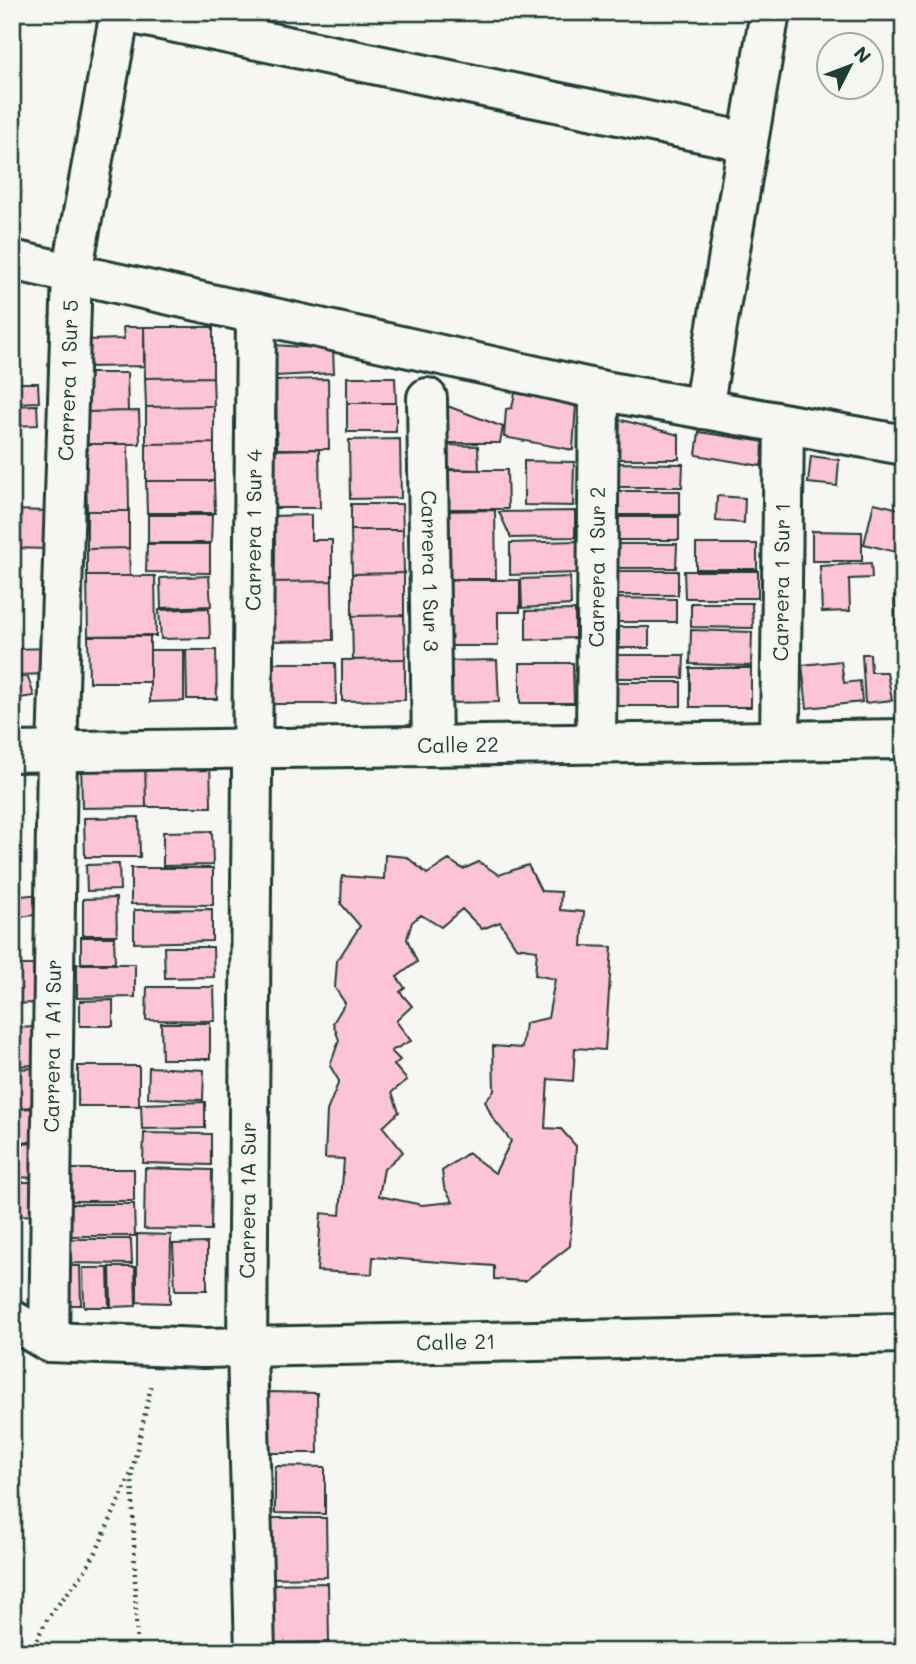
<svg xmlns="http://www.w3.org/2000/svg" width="916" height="1664" font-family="Mali,sans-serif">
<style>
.building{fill:#fdc3d7;stroke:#1f3d34;stroke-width:2;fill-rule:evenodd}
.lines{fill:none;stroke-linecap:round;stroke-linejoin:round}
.minor-casing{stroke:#1f3d34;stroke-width:44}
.path{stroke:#1f3d34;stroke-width:4.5;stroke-dasharray:2 5;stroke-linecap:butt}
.minor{stroke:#f6f6f2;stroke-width:38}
.labels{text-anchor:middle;stroke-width:7;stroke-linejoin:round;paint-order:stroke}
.street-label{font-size:21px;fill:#1f3d34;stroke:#f6f6f2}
</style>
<rect width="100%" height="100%" fill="#f6f6f2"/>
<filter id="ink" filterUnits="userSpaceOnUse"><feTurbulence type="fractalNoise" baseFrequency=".0143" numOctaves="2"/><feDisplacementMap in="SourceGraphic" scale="14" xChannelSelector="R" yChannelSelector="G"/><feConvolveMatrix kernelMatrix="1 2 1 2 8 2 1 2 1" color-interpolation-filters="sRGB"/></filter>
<g filter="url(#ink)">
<path class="building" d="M123 327H144V366L85 367V340L124 339Z
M144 327H213V377L145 378Z
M274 345 333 349 334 373 275 376Z
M85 373H127L128 411 85 412Z
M213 377 214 406 146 407 145 378Z
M347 377H395L396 403H347Z
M328 379 329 449H277L276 380Z
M12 383H38L39 402 12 403Z
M515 393 576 404 573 450 504 437 506 409 512 408Z
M347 403H396V432H347Z
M442 404 503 427 500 443H443Z
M37 405 38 425 12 426V406Z
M214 406V443L146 444V407Z
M139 411 140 444H85V412Z
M614 418 679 435V459H613Z
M699 432 765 442 761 466 696 455Z
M400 439 401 498 350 499 349 440Z
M214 443V481H146V444Z
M85 444H128L129 511H87Z
M444 445 478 446 479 470 444 469Z
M319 449 320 508H271L270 450Z
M811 456 839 460 837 486 808 483Z
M524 461 574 462 573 506 524 505Z
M616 463 683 464 682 487H616Z
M442 470H507L508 509H442Z
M146 481H214L215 513H147Z
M613 491H680V515H614Z
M717 496 745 498 744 523 716 521Z
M874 503 904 510V554L864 544Z
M351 504H402L403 530H351Z
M12 510 48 511 47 549 12 548Z
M495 510 496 579H444L442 511Z
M87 511H129V548L87 549Z
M575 511V537L511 538 499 512Z
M148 515H212L211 543H148Z
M311 515V540H332V581L271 582 270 516Z
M613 517H679V540H613Z
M351 530H403L404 573 352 574Z
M812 531 862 532V561H812Z
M577 541 578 573 510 575V543Z
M147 544H210V573L146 572Z
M610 544H677L676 568H610Z
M696 544H757V569H696Z
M129 548 130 576H87V549Z
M897 558 904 559V586L894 585Z
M871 563 872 578 849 579 850 611 822 612 820 566Z
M612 571H678V595H612Z
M684 571H758V598H685Z
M404 573V615L352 616V574Z
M87 576H155L156 636H88Z
M209 576 211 606 161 608 160 578Z
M570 577 571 605 522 608 521 579Z
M445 580H520V612H498V646H446Z
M332 581 333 640 272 641 271 582Z
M894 596H904V640H896Z
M609 598 676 599V622H610Z
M691 603H752L753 628 691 627Z
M209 608 210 638 161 639 159 610Z
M575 610V638L526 640V611Z
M404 615 405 659 353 660 352 616Z
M619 627H649V648H619Z
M691 630 752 632 751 666 690 664Z
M150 635V682H89L88 636Z
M904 646V676H896L894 647Z
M51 648 52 674 12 675V649Z
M150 650H184V701L150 702Z
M186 650H216L217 699H187Z
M862 654H870L871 672H887L892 700 865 703Z
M617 655H684L683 678H617Z
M405 659V700L342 701V660Z
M497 660 499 702 446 703 444 661Z
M841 661 844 683 860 681 862 702 807 708 802 665Z
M272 663H335L336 704H273Z
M520 663H573L574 703H520Z
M690 668H751V707H690Z
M12 677H28L34 696 12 699Z
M895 680H904V703H896Z
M614 682H681V706H615Z
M210 757 211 807H146L145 758Z
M81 758H145L146 807 82 808Z
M139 817 140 857H85L84 818Z
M212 831 213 865 163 866V832Z
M385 855 407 857 427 874 449 860 463 869 479 862 499 875 528 865 541 891 561 892 560 910 584 912 582 946 612 947 605 1050 575 1048 573 1081 548 1079 545 1128 561 1129 576 1146 570 1246 525 1281 494 1279V1266L373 1257 372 1274 317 1271 321 1213 340 1215 344 1159 325 1158 327 1111 339 1081 330 1066 339 1040 333 1023 345 1003 335 988 337 961 360 926 341 904 342 876 384 879ZM462 909 482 929 500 922 516 947 537 950 535 975 555 979 548 1018 525 1023 522 1048 493 1046 494 1091 485 1101 492 1117 511 1141 495 1173 468 1153 442 1171 444 1187 453 1202 422 1205 379 1196 384 1169 403 1152 383 1127 399 1112 392 1092 407 1080 394 1065 400 1060 391 1051 411 1041 396 1021 412 1006 400 992 405 988 397 977 417 962 407 939 412 922 421 915 441 927Z
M119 864 120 890 87 891 86 865Z
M131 868H213V905L131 904Z
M40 894 42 914 12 918V897Z
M116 898 117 935H83V899Z
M212 909V941L134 943V910Z
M81 937H114L115 963H81Z
M164 947H213L214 977 165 978Z
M77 964H135V997L77 998Z
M12 965H35L36 1003 12 1004Z
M147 987H214L215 1021 146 1020Z
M113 1000V1026H80V1001Z
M161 1023H210V1059H162Z
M37 1027 38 1065 12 1066V1028Z
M78 1066H139V1106H78Z
M149 1067 204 1070 203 1100 148 1098Z
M37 1068 39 1107 12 1108V1069Z
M205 1102V1128L142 1129 141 1104Z
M38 1108 39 1142H12V1109Z
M144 1133 211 1134V1165L143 1163Z
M39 1143V1178L12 1177V1144Z
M145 1168 212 1170 211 1230 144 1229Z
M68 1169H134V1201H69Z
M12 1182H33L34 1215 12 1216Z
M68 1204H134L135 1236H68Z
M137 1234 171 1235 170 1303 137 1302Z
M65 1239H131L132 1264 64 1263Z
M207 1243V1290H175L173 1244Z
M55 1266H80L81 1305H56Z
M110 1267H135L136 1306 111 1307Z
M83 1268H108L109 1307H84Z
M267 1392 317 1393 318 1453H267Z
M275 1466 325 1467V1514L275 1513Z
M263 1518H326L327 1577 264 1578Z
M328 1583 329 1642 267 1643 266 1584Z"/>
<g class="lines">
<g class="minor-casing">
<g id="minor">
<path d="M123 12 748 142"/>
<path d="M12 260 599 390 904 445"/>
<path id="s1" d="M427 398 432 746"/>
<path d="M703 409 770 12"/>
<path id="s2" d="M780 741 784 424"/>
<path id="s3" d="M596 744 599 390"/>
<path id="s4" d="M12 752 904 739"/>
<path id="s5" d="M12 1320 49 1342 203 1348 904 1333"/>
<path id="s6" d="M49 1342 57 752 72 273 120 12"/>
<path id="s7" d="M255 1652 247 1348 256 314"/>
</g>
</g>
<path class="path" d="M30 1652 49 1616 82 1575 96 1552 131 1474
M137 1652 132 1472 152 1382"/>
<use href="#minor" class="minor"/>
</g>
</g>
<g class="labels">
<g class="street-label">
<text dy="7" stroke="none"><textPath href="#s6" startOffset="962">Carrera 1 Sur 5</textPath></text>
<text dy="7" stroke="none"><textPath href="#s7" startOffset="1122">Carrera 1 Sur 4</textPath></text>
<text dy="7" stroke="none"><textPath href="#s3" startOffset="177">Carrera 1 Sur 2</textPath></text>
<text dy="7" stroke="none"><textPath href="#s1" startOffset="173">Carrera 1 Sur 3</textPath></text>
<text dy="7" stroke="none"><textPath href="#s2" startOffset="159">Carrera 1 Sur 1</textPath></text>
<text dy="7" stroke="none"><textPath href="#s4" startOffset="446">Calle 22</textPath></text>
<text dy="7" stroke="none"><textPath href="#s6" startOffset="296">Carrera 1 A1 Sur</textPath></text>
<text dy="7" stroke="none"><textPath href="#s7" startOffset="452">Carrera 1A Sur</textPath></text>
<text dy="7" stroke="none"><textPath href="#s5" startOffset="450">Calle 21</textPath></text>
</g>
</g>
<rect width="916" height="1664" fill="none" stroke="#f6f6f2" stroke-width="42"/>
<rect x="21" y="21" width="874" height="1622" fill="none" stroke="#1f3d34" stroke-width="2.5" filter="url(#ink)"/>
<g transform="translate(850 66) rotate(48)"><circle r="33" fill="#f6f6f2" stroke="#a0aca6" stroke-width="2"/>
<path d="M0-5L12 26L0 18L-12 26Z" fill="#1f3d34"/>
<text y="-10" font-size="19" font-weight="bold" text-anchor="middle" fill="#1f3d34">N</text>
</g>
</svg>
